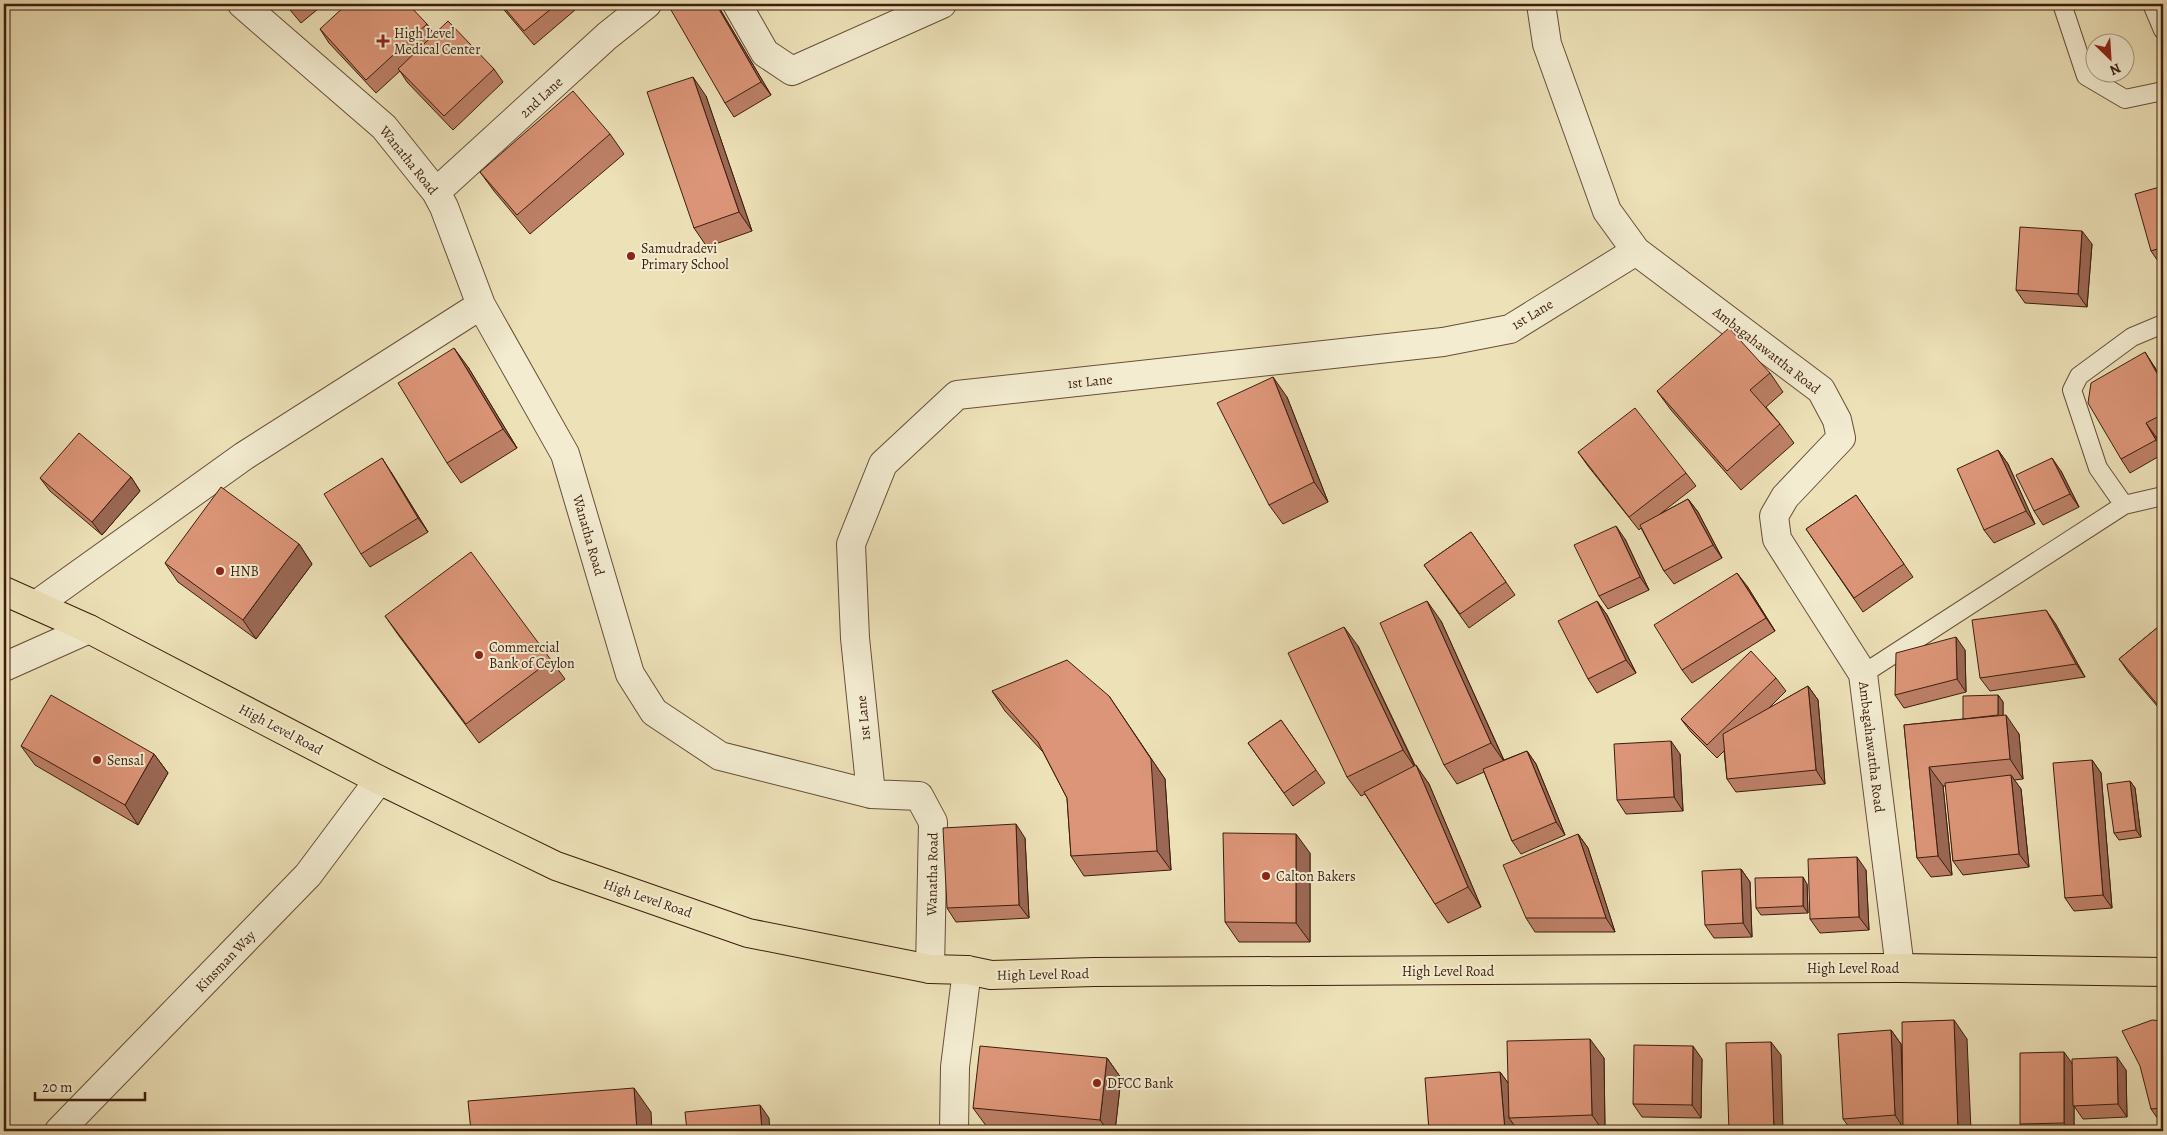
<svg xmlns="http://www.w3.org/2000/svg" width="2167" height="1135" font-family="Alegreya,serif">
<style>
.lines{fill:none;stroke-linecap:round;stroke-linejoin:round}
.lane-casing{stroke:#684e38;stroke-width:20}
.street-casing{stroke:#684e38;stroke-width:30}
.highway-casing{stroke:#3c1d0d;stroke-width:30}
.lane{stroke:#f3ecd1;stroke-width:18}
.street{stroke:#f3ecd1;stroke-width:28}
.highway{stroke:#ede1b8;stroke-width:28}
.wall{fill:#bd8067;stroke:#3c1d0d}
.shaded-wall{fill:#9a6854;stroke:#3c1d0d}
.building{fill:#dc9578;stroke:#3c1d0d}
.poi-dot{fill:#8f2418;stroke:#f3ecd1;stroke-width:2}
.labels{text-anchor:middle;stroke-width:4;stroke-linejoin:round;paint-order:stroke}
.poi-label{font-size:14px;fill:#3c1d0d;stroke:#f3ecd1;text-anchor:start}
.street-label{font-size:14px;fill:#3c1d0d;stroke:#f3ecd1}
</style>
<rect width="100%" height="100%" fill="#ede1b8"/>
<filter id="stains"><feTurbulence type="fractalNoise" baseFrequency=".004" numOctaves="4"/><feColorMatrix values="0 0 0 0 .2 0 0 0 0 .09 0 0 0 0 .02 0 0 0 .5 -.17"/></filter>
<radialGradient id="worn" r=".72"><stop offset=".6" stop-color="#630" stop-opacity="0"/><stop offset="1" stop-color="#630" stop-opacity=".3"/></radialGradient>
<g class="lines">
<g class="lane-casing">
<path id="lane" d="M2062 4 2086 76 2125 99 2163 91
M2152 4 2163 30
M2124 505 2098 468 2072 390 2079 376 2132 337 2163 324
M1863 674 2124 505 2163 496"/>
</g>
<g class="street-casing">
<path id="street" d="M242 4 384 127 436 192 444 207 481 305 565 454 630 674 654 712 720 756 871 794 919 796 933 822 930 969
M737 4 765 53 792 71 942 4
M1541 4 1547 44 1607 211 1636 251 1821 390 1837 420 1841 438 1785 497 1774 516 1777 539 1863 674 1900 968
M436 192 607 36 647 4
M36 605 244 456 481 305
M4 667 89 629
M871 794 855 638 851 544 883 464 957 395 1443 342 1510 329 1636 251
M59 1131 308 875 379 780
M954 1131 955 1067 967 970"/>
</g>
<g class="highway-casing">
<path id="highway" d="M4 591 89 629 379 780 556 866 748 933 930 969 967 970 991 975 1094 972 1900 968 2163 972"/>
</g>
<use href="#lane" class="lane"/>
<use href="#street" class="street"/>
<use href="#highway" class="highway"/>
</g>
<path class="wall" d="M285 4H324L301 23Z
M499 4H582L534 45Z
M682 4H717L771 95 734 117 725 103Z
M427 24 434 34 494 69 503 82 453 130 407 82 400 71 376 93 329 43 320 29Z
M706 96 752 231 707 247 694 228Z
M610 134 624 154 530 234 494 191 480 172Z
M2163 186V263L2160 264 2151 251Z
M2092 244 2087 307 2025 303 2016 290Z
M2154 366 2163 381V432L2156 437 2163 450V454L2130 473 2121 459Z
M468 367 517 448 461 483 447 463Z
M1770 373 1783 392 1766 407 1780 424 1794 443 1741 490 1671 410 1657 391Z
M1287 397 1328 502 1283 524 1269 505Z
M1998 450 2008 464 2035 524 1994 543 1984 530Z
M1578 452 1686 473 1696 486 1660 514 1688 499 1698 512 1722 558 1674 584 1664 571 1641 528 1639 530 1588 466Z
M2061 471 2079 507 2043 525 2034 511Z
M391 472 428 532 370 567 361 554Z
M131 477 140 491 102 535 50 491 40 478Z
M1856 495 1913 577 1863 612 1806 529Z
M1471 532 1515 595 1469 628 1424 565Z
M1625 539 1649 590 1608 609 1599 596Z
M299 544 312 564 256 639 178 582 165 563Z
M1747 586 1775 631 1692 683 1682 670Z
M1597 601 1607 615 1636 673 1597 693 1588 679Z
M385 616 551 660 565 679 479 743 399 636Z
M1441 621 1504 760 1527 751 1536 764 1565 835 1521 854 1512 841 1484 772 1457 784 1444 765Z
M2055 623 2085 677 1990 691 1980 678Z
M2163 623V713L2129 673 2119 659Z
M1358 646 1415 765 1429 784 1481 907 1448 923 1435 904 1365 794 1361 796 1347 777Z
M1965 650 1966 692 1904 708 1895 695Z
M1776 678 1786 691 1768 709 1808 686 1818 700 1825 784 1736 792 1727 779 1724 751 1717 758 1691 732 1681 719Z
M992 691 1122 716 1165 779 1171 870 1084 876 1071 856 1067 798 1043 752 1005 711Z
M1998 695 2003 702V715L2019 734 2023 779 2014 780 2021 789 2029 867 1963 875 1953 861 1946 786H1943L1952 875 1931 877 1917 858 1904 725 1963 719Z
M1281 720 1325 783 1293 806 1248 743Z
M21 746 154 754 168 773 138 825 35 765Z
M1680 754 1683 811 1626 814 1617 800Z
M2092 760 2101 773 2112 908 2074 911 2065 898Z
M2130 781 2135 788 2141 837 2119 840 2114 833Z
M1578 834 1588 848 1615 932H1535L1526 918Z
M1025 838 1029 918 956 922 947 908Z
M1310 853V942H1239L1225 922Z
M1741 869 1750 882 1752 937 1714 938 1705 925Z
M1866 870 1869 930 1820 933 1810 919Z
M1807 884 1808 913 1761 915 1756 908Z
M2163 1021V1122H2160L2151 1109Z
M1891 1030 1901 1044 1903 1088 1967 1039 1903 1129 1866 1131H1852L1843 1119Z
M1107 1058 1121 1078 1115 1131H1029L987 1127 973 1108Z
M1604 1058 1605 1131H1518L1517 1129 1429 1131 1500 1072 1508 1083Z
M1702 1059 1701 1118 1642 1117 1633 1104Z
M2072 1063 2126 1070 2127 1117 2083 1119 2074 1106V1131H2025L2020 1124Z"/>
<path class="shaded-wall" d="M716 4H717L771 95 761 82Z
M693 77 706 96 752 231 739 212Z
M2082 231 2092 244 2087 307 2078 294Z
M454 348 468 367 517 448 503 429Z
M2145 352 2154 366 2163 381V384Z
M1273 377 1287 397 1328 502 1314 482Z
M2146 423 2156 437 2163 450 2156 440Z
M1998 450 2008 464 2035 524 2026 511Z
M382 458 391 472 428 532 418 518Z
M2052 458 2061 471 2079 507 2070 494Z
M131 477 140 491 102 535 92 522Z
M1688 499 1698 512 1722 558 1713 545Z
M1616 526 1625 539 1649 590 1640 577Z
M299 544 312 564 256 639 243 620Z
M1737 573 1747 586 1775 631 1766 618Z
M1427 601 1441 621 1505 763 1491 743Z
M1597 601 1607 615 1636 673 1626 660Z
M2046 610 2055 623 2085 677 2076 664Z
M1344 627 1358 646 1416 769 1403 750Z
M1956 637 1965 650 1966 692 1957 679Z
M1808 686 1818 700 1825 784 1816 770Z
M1998 695 2003 702V732L1998 725Z
M1109 696 1165 779 1171 870 1157 851Z
M2006 715 2019 734 2023 779 2010 759Z
M1671 741 1680 754 1683 811 1674 797Z
M1527 751 1536 764 1565 835 1556 822Z
M154 754 168 773 138 825 125 805Z
M2092 760 2101 773 2112 908 2103 895Z
M1416 765 1429 784 1481 907 1468 887Z
M1929 767 1943 786 1952 875 1938 856Z
M2011 775 2021 789 2029 867 2019 854Z
M2130 781 2135 788 2141 837 2136 830Z
M1016 824 1025 838 1029 918 1019 905Z
M1296 834 1310 853V942L1296 923Z
M1578 834 1588 848 1615 932 1606 918Z
M1857 857 1866 870 1869 930 1859 917Z
M1741 869 1750 882 1752 937 1743 923Z
M1803 877 1807 884 1808 913 1803 906Z
M1954 1020 1967 1039 1971 1131H1958Z
M1891 1030 1901 1044 1904 1129 1895 1115Z
M1590 1039 1604 1058 1605 1131H1603L1592 1115Z
M1771 1042 1781 1055 1783 1131H1774Z
M1693 1046 1702 1059 1701 1118 1692 1105Z
M2064 1052 2074 1066V1131H2070L2064 1123Z
M2117 1057 2126 1070 2127 1117 2118 1104Z
M1107 1058 1121 1078 1115 1131H1108L1100 1120Z
M1500 1072 1514 1091 1509 1118 1517 1129V1131H1505Z
M634 1088 651 1112 652 1131H637Z
M760 1105 769 1118 770 1131H762Z"/>
<path class="building" d="M347 4H408L427 24 366 80 320 29Z
M501 4H557L524 31Z
M682 4H716L761 82 725 103 671 10Z
M448 21 494 69 444 116 398 69Z
M693 77 739 212 694 228 647 92Z
M573 91 610 134 517 215 480 172Z
M2163 186V247L2151 251 2135 194Z
M2020 227 2082 231 2078 294 2016 290Z
M1729 328 1770 373 1750 390 1780 424 1727 471 1657 391Z
M454 348 503 429 447 463 398 383Z
M2145 352 2163 384V414L2146 423 2156 440 2121 459 2088 403 2091 383Z
M1273 377 1314 482 1269 505 1217 403Z
M1635 408 1686 473 1629 517 1578 452Z
M79 433 131 477 92 522 40 478Z
M1998 450 2026 511 1984 530 1957 469Z
M382 458 418 518 361 554 324 494Z
M2052 458 2070 494 2034 511 2016 475Z
M221 487 299 544 243 620 165 563Z
M1856 495 1904 564 1854 598 1806 529Z
M1688 499 1713 545 1664 571 1640 525Z
M1616 526 1640 577 1599 596 1574 545Z
M1471 532 1506 582 1460 614 1424 565Z
M471 552 551 660 466 724 385 616Z
M1737 573 1766 618 1682 670 1654 625Z
M1427 601 1491 743 1444 765 1380 623Z
M1597 601 1626 660 1588 679 1558 621Z
M2046 610 2076 664 1980 678 1972 620Z
M2163 623V711L2119 659Z
M1344 627 1403 750 1347 777 1288 653Z
M1956 637 1957 679 1895 695 1896 653Z
M1751 651 1776 678 1707 745 1681 719Z
M1067 660 1109 696 1151 759 1157 851 1071 856 1067 798 1038 742 992 691Z
M1808 686 1816 770 1727 779 1723 734Z
M51 695 154 754 125 805 21 746Z
M1998 695V715L1963 719V696Z
M2006 715 2010 759 1929 767 1938 856 1917 858 1904 725Z
M1281 720 1316 770 1284 793 1248 743Z
M1671 741 1674 797 1617 800 1614 744Z
M1527 751 1556 822 1512 841 1483 769Z
M2092 760 2103 895 2065 898 2053 763Z
M1416 765 1468 887 1435 904 1364 792Z
M2011 775 2019 854 1953 861 1945 783Z
M2130 781 2136 830 2114 833 2107 784Z
M1016 824 1019 905 947 908 943 828Z
M1223 833 1296 834V923L1225 922Z
M1578 834 1606 918H1526L1503 865Z
M1857 857 1859 917 1810 919 1808 859Z
M1741 869 1743 923 1705 925 1702 871Z
M1803 877V906L1756 908 1755 878Z
M1954 1020 1958 1131H1903L1902 1022Z
M2152 1020 2163 1021V1108L2151 1109 2140 1066 2122 1031Z
M1891 1030 1895 1115 1843 1119 1838 1034Z
M1590 1039 1592 1115 1509 1118 1507 1041Z
M1771 1042 1774 1131H1729L1726 1043Z
M1634 1045 1693 1046 1692 1105 1633 1104Z
M980 1046 1107 1058 1100 1120 973 1108Z
M2064 1052V1123L2020 1124V1053Z
M2117 1057 2118 1104 2073 1106 2072 1059Z
M1500 1072 1505 1131H1429L1425 1078Z
M634 1088 637 1131H471L468 1101Z
M760 1105 762 1131H687L685 1112Z"/>
<g class="poi-dot">
<path d="M380.5 33.5h5v5h5v5h-5v5h-5v-5h-5v-5h5z"/>
<circle cx="631" cy="256" r="5"/>
<circle cx="220" cy="571" r="5"/>
<circle cx="479" cy="655" r="5"/>
<circle cx="97" cy="760" r="5"/>
<circle cx="1266" cy="876" r="5"/>
<circle cx="1097" cy="1083" r="5"/>
</g>
<g class="labels">
<g class="poi-label">
<text x="394" y="38">High Level<tspan x="394" dy="16">Medical Center</tspan></text>
<text x="641" y="253">Samudradevi<tspan x="641" dy="16">Primary School</tspan></text>
<text x="230" y="576">HNB</text>
<text x="489" y="652">Commercial<tspan x="489" dy="16">Bank of Ceylon</tspan></text>
<text x="107" y="765">Sensal</text>
<text x="1276" y="881">Calton Bakers</text>
<text x="1107" y="1088">DFCC Bank</text>
</g>
<g class="street-label">
<text transform="translate(541 97) rotate(-43)" y="5">2nd Lane</text>
<text transform="translate(409 160) rotate(51)" y="5">Wanatha Road</text>
<text transform="translate(1532 314) rotate(-31)" y="5">1st Lane</text>
<text transform="translate(1767 350) rotate(38)" y="5">Ambagahawattha Road</text>
<text transform="translate(1090 381) rotate(-6)" y="5">1st Lane</text>
<text transform="translate(589 535) rotate(74)" y="5">Wanatha Road</text>
<text transform="translate(863 718) rotate(-96)" y="5">1st Lane</text>
<text transform="translate(281 729) rotate(28)" y="5">High Level Road</text>
<text transform="translate(1872 747) rotate(83)" y="5">Ambagahawattha Road</text>
<text transform="translate(932 874) rotate(-89)" y="5">Wanatha Road</text>
<text transform="translate(648 898) rotate(19)" y="5">High Level Road</text>
<text transform="translate(225 961) rotate(-46)" y="5">Kinsman Way</text>
<text x="1853" y="973">High Level Road</text>
<text x="1448" y="976">High Level Road</text>
<text transform="translate(1043 974) rotate(-1)" y="5">High Level Road</text>
</g>
</g>
<rect width="2167" height="1135" fill="none" stroke="#ede1b8" stroke-width="20"/>
<rect x="5" y="5" width="2157" height="1125" fill="none" stroke="#3c1d0d" stroke-width="2.5"/>
<rect x="10" y="10" width="2147" height="1115" fill="none" stroke="#3c1d0d"/>
<g transform="translate(2110 58) rotate(155)"><circle r="24" fill="#f3ecd1" stroke="#aa9983"/>
<path d="M0-4L9 19L0 12L-9 19Z" fill="#8f2418"/>
<text y="-8" font-size="14" font-weight="bold" text-anchor="middle" fill="#3c1d0d">N</text>
</g>
<path d="M35 1092v8h110v-8" fill="none" stroke="#3c1d0d" stroke-width="2.5"/>
<text x="42" y="1092" font-size="15" fill="#3c1d0d" stroke="#f3ecd1" stroke-width="4" paint-order="stroke">20 m</text>
<rect width="100%" height="100%" filter="url(#stains)"/>
<rect width="100%" height="100%" fill="url(#worn)"/>
</svg>
